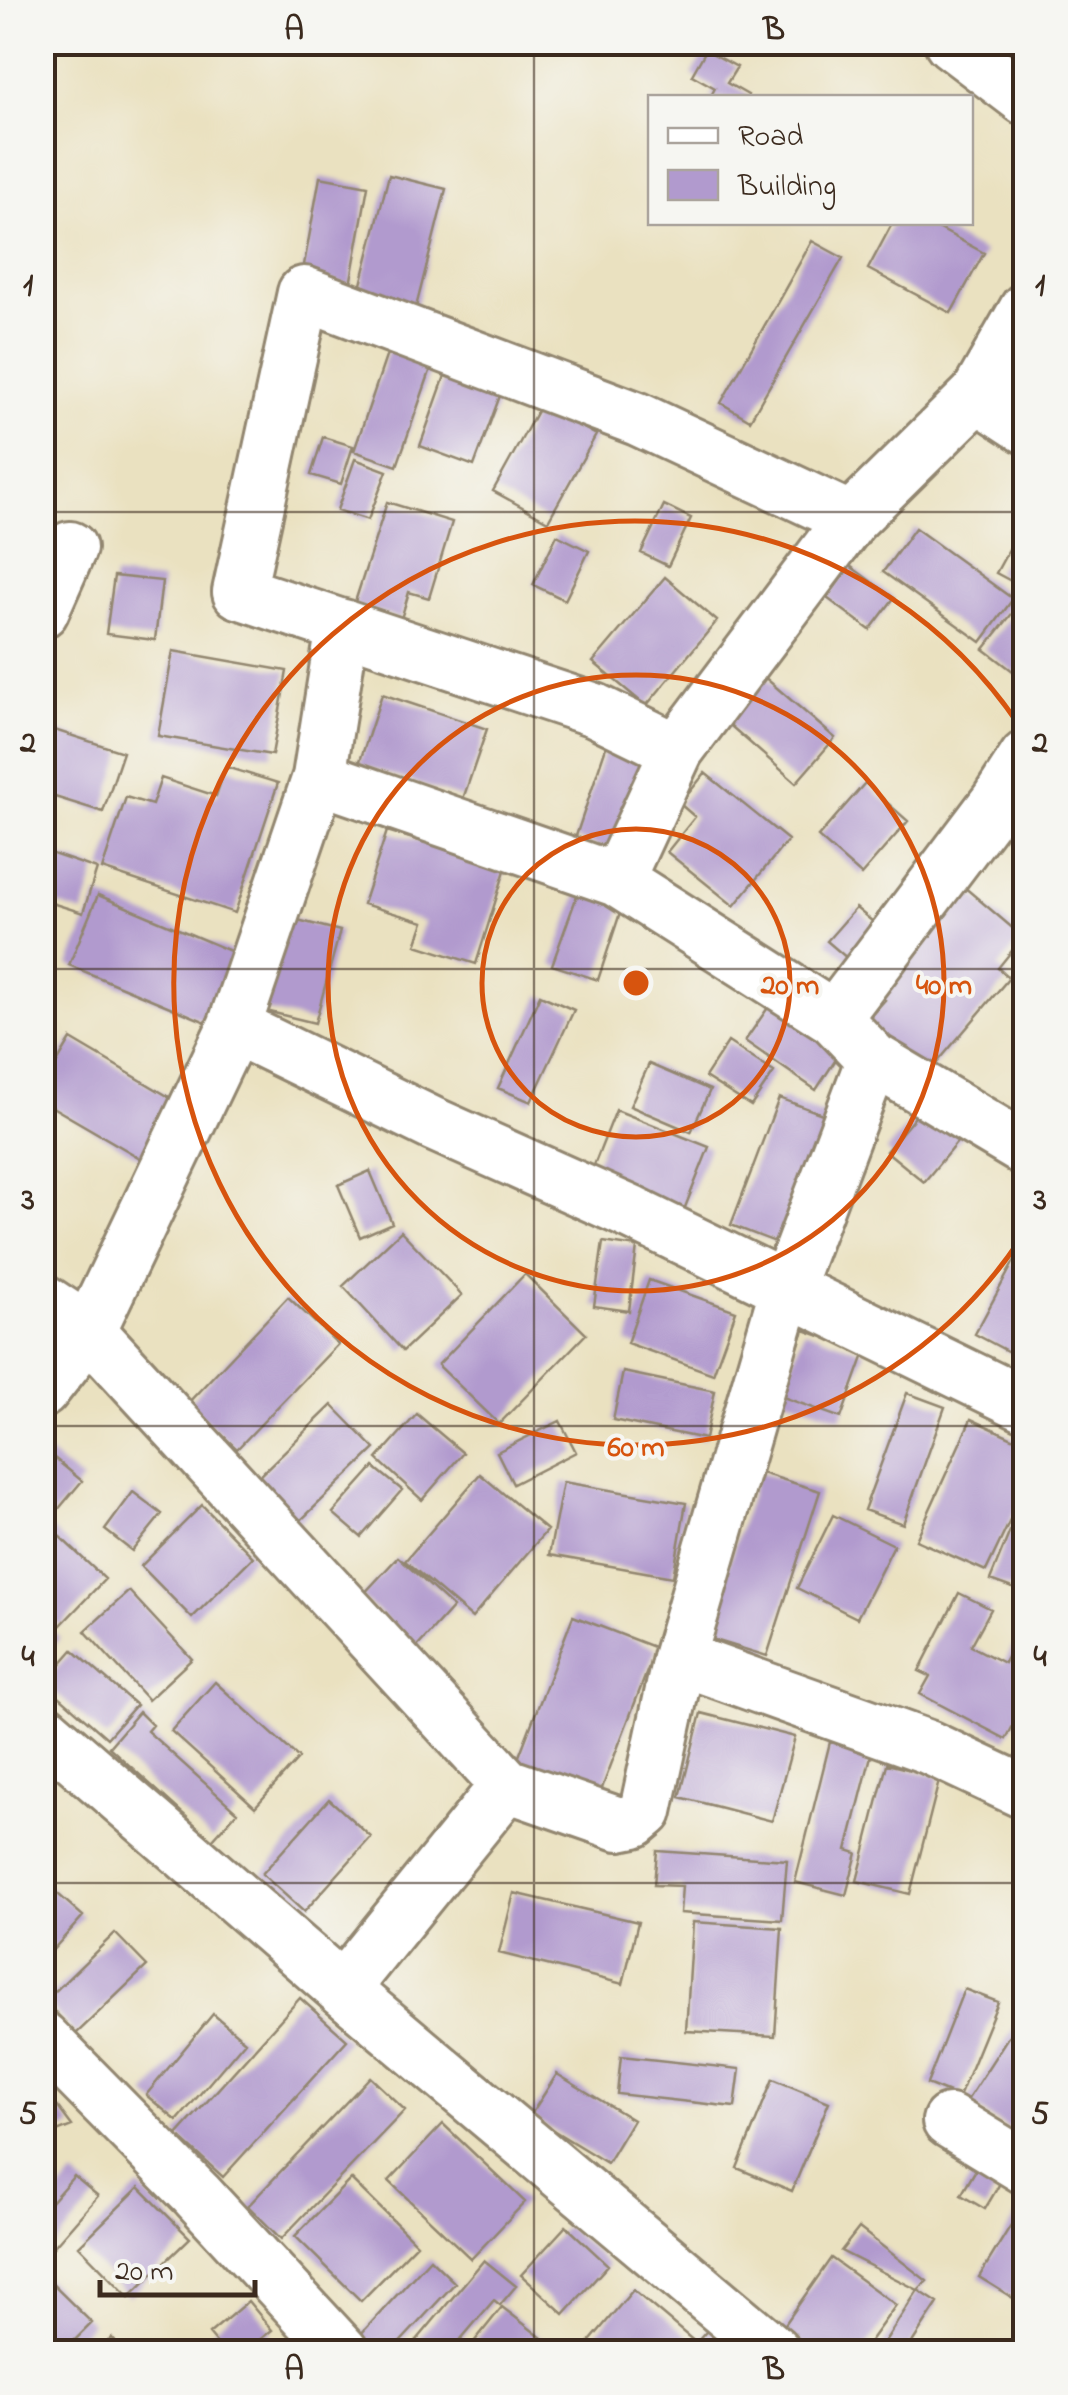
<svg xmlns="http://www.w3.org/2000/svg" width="1068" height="2395" font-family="'Indie Flower',sans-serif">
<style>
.building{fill:#b19ace}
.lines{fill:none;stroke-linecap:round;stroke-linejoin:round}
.street-casing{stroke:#92866f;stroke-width:58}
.street{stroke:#fff;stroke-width:52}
.grid{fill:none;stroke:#3b2a1e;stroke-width:2.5;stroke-opacity:0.55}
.ring{fill:none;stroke:#d7540e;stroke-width:5}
.centre{fill:#d7540e;stroke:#f6f6f2;stroke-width:5}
.ring-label{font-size:30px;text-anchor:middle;font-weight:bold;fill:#d7540e;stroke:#f6f6f2;stroke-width:8;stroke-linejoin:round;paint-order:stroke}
.neatline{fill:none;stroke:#3b2a1e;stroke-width:4}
.grid-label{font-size:32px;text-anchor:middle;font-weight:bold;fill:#3b2a1e}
</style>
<rect width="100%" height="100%" fill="#f6f6f2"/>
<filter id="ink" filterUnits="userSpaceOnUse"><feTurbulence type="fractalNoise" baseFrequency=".01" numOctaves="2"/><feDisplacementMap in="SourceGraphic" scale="20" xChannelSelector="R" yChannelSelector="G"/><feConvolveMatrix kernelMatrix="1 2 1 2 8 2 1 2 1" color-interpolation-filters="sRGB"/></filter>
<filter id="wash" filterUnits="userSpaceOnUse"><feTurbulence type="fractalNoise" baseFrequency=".0048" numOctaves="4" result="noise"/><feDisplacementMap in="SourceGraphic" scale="40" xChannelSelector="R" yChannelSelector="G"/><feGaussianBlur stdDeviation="2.25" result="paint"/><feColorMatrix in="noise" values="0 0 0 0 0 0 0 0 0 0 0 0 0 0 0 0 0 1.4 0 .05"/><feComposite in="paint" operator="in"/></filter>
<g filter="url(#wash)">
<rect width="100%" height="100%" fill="#eae1c0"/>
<g id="blocks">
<path class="building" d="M990 42H1026V60L1020 66Z
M706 50 737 67 727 83 748 95 747 98H710L715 88 692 75Z
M389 175 446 189 415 311 358 296Z
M320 177 368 186 350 285 302 276Z
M893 222H927L984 253 951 313 868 269Z
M812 241 843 258 750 420 721 403Z
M390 345 434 360 397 466 354 451Z
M446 373 501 393 474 466 420 446Z
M541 404 596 435 548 521 493 491Z
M323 437 353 446 341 484 311 475Z
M355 459 387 471 368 520 337 510Z
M387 502 452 522 429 598 409 592 401 619 354 605Z
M664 505 691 518 668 566 641 553Z
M1026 518V589L996 573Z
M915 528 1013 599 981 642 883 572Z
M557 535 589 551 565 600 533 585Z
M850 566 894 598 870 630 827 598Z
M114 576 162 581 155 640 106 634Z
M665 577 717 621 646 706 593 662Z
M1026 596V681L984 649Z
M173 651 287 671 272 755 158 736Z
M762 675 835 738 796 783 724 720Z
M382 694 487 729 463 799 359 764Z
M42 726 123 752 103 812 42 793Z
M608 741 649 755 616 852 575 839Z
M226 767 278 783 235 913 102 869 126 797 152 805 161 778 216 796Z
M705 773 788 840 734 906 667 852 695 817 680 804Z
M865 783 908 821 861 875 818 837Z
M387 831 506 867 476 964 416 945 424 922 363 904Z
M47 852 97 869 83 913 42 900V864Z
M963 886 1023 937 998 968 1009 978 924 1078 862 1026 885 1000 874 991Z
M579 890 623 904 598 980 552 965Z
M98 895 235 953 206 1022 69 965Z
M856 908 884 931 855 965 827 941Z
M286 917 340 931 315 1023 262 1010Z
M540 995 574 1010 531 1102 498 1088Z
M776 996 846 1044 816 1090 745 1041Z
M71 1039 181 1104 147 1162 42 1101V1088Z
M728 1042 774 1072 751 1106 705 1077Z
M649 1064 710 1090 691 1132 630 1106Z
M779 1098 836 1119 788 1247 731 1225Z
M926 1104 963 1135 924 1182 886 1151Z
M616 1110 709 1147 684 1210 591 1173Z
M370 1171 392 1223 360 1237 338 1185Z
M401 1231 462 1295 403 1351 343 1286Z
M1026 1239V1361L975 1334Z
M603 1242 637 1247 629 1311 594 1306Z
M525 1274 586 1334 499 1424 438 1365Z
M649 1280 736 1311 713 1374 627 1343Z
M288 1297 338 1344 237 1449 188 1403Z
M804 1330 865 1352 841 1418 780 1396Z
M623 1372 715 1391 705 1439 613 1420Z
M907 1393 945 1407 903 1524 864 1510Z
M332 1405 375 1449 298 1523 256 1479Z
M417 1414 463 1453 422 1500 377 1459Z
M971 1419 1026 1444V1487L986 1571 916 1540Z
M560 1421 576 1452 513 1484 497 1452Z
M42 1448 82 1481 51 1518 42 1511Z
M374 1467 402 1490 361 1537 333 1513Z
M758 1472 820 1491 767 1656 705 1637Z
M480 1474 547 1530 472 1618 405 1561Z
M563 1482 686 1503 673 1577 549 1555Z
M133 1492 162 1514 132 1551 105 1530Z
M1026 1492V1593L990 1580Z
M202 1505 253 1557 192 1618 141 1566Z
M833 1515 894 1545 857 1618 797 1588Z
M42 1520 105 1579 60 1626 42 1610Z
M398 1557 453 1607 417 1647 361 1597Z
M129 1591 192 1659 148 1700 85 1631Z
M959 1593 991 1609 971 1646 1004 1663 1013 1645 1026 1651V1701L1006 1739 920 1694 930 1676 919 1671Z
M573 1616 656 1648 599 1796 516 1764Z
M42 1622 60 1638 42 1658Z
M73 1650 136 1705 107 1738 44 1683Z
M215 1682 299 1758 255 1807 171 1731Z
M139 1712 152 1725 147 1731 237 1812 212 1840 109 1747Z
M701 1713 795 1737 772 1821 680 1797Z
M830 1742 872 1752 847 1850 857 1853 846 1895 795 1882Z
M887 1764 940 1777 910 1894 857 1881Z
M329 1799 371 1837 304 1912 262 1874Z
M657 1851 787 1860 782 1920 680 1913 682 1886 654 1885Z
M42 1880 83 1916 42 1962Z
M514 1893 638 1922 623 1984 499 1953Z
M693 1922 782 1928 775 2036 686 2031Z
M115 1933 147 1966 76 2034 45 2001Z
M964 1989 998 2002 959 2097 927 2084Z
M300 1998 347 2040 223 2177 177 2135Z
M1026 2009V2140L966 2102Z
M213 2014 245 2041 177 2121 146 2095Z
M621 2056 740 2069 735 2107 617 2094Z
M557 2074 633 2120 607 2163 530 2116Z
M370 2077 405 2110 281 2239 248 2206Z
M773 2079 829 2102 792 2191 737 2168Z
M42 2086 72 2126 42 2138Z
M443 2124 525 2202 471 2259 389 2181Z
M978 2166 1002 2180 985 2209 961 2195Z
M74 2176 98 2196 42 2260V2212Z
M351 2179 417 2244 361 2301 295 2236Z
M139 2187 190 2238 129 2297 79 2246Z
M1022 2207 1026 2210V2306L979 2277Z
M566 2226 608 2265 564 2314 521 2275Z
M859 2228 927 2281 918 2290 841 2251Z
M831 2258 896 2305 862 2352H813L781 2330Z
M430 2259 455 2283 391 2352H378L360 2335Z
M484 2260 516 2286 500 2305 494 2300 450 2352H407Z
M42 2274 92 2323 63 2352H42Z
M633 2290 696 2343 714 2323 742 2352H581Z
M918 2290 938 2303 906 2352H878Z
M248 2301 272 2330 244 2352H224L209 2334Z
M502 2307 560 2352H466Z
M112 2338 125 2352H97Z"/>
</g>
</g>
<g filter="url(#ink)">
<use href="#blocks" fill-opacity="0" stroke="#92866f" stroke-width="2.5"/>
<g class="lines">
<g class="street-casing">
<path id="street" d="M951 42 1026 99
M977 395 1026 427
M42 611 70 548
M677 750 595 710 239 592 304 293 638 419 851 519
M319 777 617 880 834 1018 873 1059 1026 1150
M617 880 677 750 851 519 977 395 1026 309
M834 1018 997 802 1026 757
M234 1027 433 1124 632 1213 1026 1405
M42 1300 89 1331 507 1785 619 1824 634 1821 646 1811 679 1658 787 1287 873 1059
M42 1391 89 1331 234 1027 319 777 343 626
M679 1658 928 1747 1026 1793
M42 1729 342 1989 774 2352
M342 1989 507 1785
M42 2038 197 2195 342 2352
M949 2121 1026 2168"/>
</g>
<use href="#street" class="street"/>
</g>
</g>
<path class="grid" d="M534 42V2352M42 512H1026M42 969H1026M42 1426H1026M42 1883H1026"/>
<g class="ring">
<circle cx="636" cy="983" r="154"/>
<circle cx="636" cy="983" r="308"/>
<path d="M1023 1235A462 462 0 1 1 1023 731"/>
</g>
<circle cx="636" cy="983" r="15" class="centre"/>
<g class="ring-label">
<text x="790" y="994">20 m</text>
<text x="944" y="994">40 m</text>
<text x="636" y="1456">60 m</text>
</g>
<rect width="1068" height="2395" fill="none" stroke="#f6f6f2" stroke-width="110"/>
<rect x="648" y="95" width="325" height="130" fill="#f6f6f2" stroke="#aba49d" stroke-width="2.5"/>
<rect x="668" y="128" width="50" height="15" fill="#ffffff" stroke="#aba49d" stroke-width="2.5"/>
<text x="738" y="145" font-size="30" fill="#3b2a1e">Road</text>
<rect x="668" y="170" width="50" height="30" fill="#b19ace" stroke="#aba49d" stroke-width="2.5"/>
<text x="738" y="195" font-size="30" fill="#3b2a1e">Building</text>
<path d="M100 2280v15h155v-15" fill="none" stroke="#3b2a1e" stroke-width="5"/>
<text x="115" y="2280" font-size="30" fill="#3b2a1e" stroke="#f6f6f2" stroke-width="8" paint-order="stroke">20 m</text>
<rect x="55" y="55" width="958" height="2285" class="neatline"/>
<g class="grid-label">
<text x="294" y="39">A</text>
<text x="774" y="39">B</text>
<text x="28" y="295">1</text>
<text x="1040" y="295">1</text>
<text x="28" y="752">2</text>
<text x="1040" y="752">2</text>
<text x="28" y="1209">3</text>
<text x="1040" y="1209">3</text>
<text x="28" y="1666">4</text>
<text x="1040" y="1666">4</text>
<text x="28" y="2123">5</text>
<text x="1040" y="2123">5</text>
<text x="294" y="2379">A</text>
<text x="774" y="2379">B</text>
</g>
</svg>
